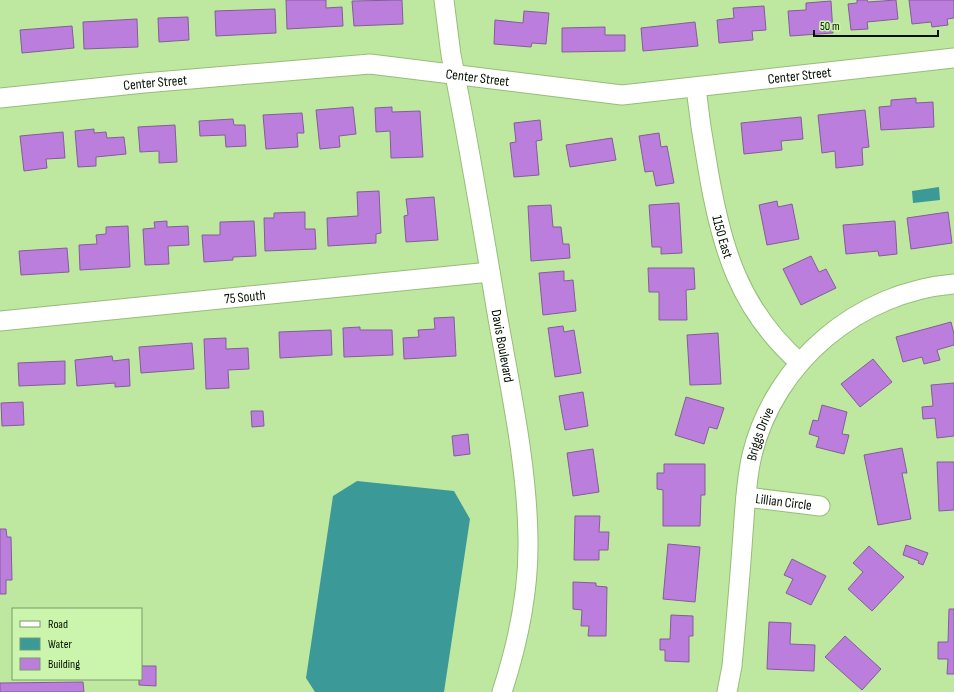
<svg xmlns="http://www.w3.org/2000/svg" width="954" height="692" font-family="'Sofia Sans Condensed',sans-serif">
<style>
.water{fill:#3b9a98}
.building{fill:#bb7edc;stroke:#845c9a}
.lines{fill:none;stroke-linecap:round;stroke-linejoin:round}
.minor-casing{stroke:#95bd77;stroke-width:21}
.minor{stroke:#fff;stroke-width:19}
.labels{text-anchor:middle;stroke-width:3;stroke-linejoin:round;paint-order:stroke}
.street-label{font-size:14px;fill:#041100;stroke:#cbf5ad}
</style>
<rect width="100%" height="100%" fill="#bee8a0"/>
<path class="water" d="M939 187 940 200 913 203 912 191Z
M357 481 454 491 470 519 444 692H315L306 678 333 496Z"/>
<path class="building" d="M286 0H326V8L342 7 343 26 287 29Z
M402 0 403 24 354 26 352 1Z
M857 0H867L868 2 896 0 898 19 867 22 868 29 851 30 848 4 857 3Z
M909 0H954V18L947 19 948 25 932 27 931 22 912 24Z
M831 1 833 33 790 36 788 11 806 10V3Z
M764 6 766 30 752 31 753 40 719 43 717 20 734 18 733 8Z
M275 9 276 33 216 36 215 11Z
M524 11 549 13 546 44 532 43 531 47 494 44 495 20 523 23Z
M188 17 189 40 159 42 158 18Z
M137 19 138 47 84 49 83 22Z
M695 22 698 46 643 51 641 28Z
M72 26 74 48 22 53 20 30Z
M605 27V35H625V51L562 52V28Z
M916 98V103L933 102 934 127 881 130 879 107 891 106V100Z
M353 107 356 134 339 136 340 147 320 149 316 110Z
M392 107V112L420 111 423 157 391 158 390 131 376 132 375 108Z
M865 110 869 147 862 148 863 165 836 168 835 151 822 153 818 115Z
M302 113 304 133H297L298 147 266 149 263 115Z
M801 117 803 139 781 141 782 150 744 154 741 123Z
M233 119 234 125H245L246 146 226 147 225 135 200 136 199 121Z
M540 120 542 140 536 141 539 175 514 177 510 143 516 142 514 123Z
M175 125 177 162 159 163V151L140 152 138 127Z
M94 129V133L106 132 107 138 124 137 126 154 96 157V166L78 167 75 131Z
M63 132 65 158 46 159 47 168 24 171 20 136Z
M659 133 661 147 667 146 674 183 656 186 653 171 645 172 639 136Z
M612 138 616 160 570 167 566 145Z
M379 191 381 233 376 234V243L328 246 327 218 358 216 357 192Z
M434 197 438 240 406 242 404 216 408 215 406 199Z
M777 201 778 207 792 204 799 239 767 245 759 205Z
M679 203 682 253 661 254V247H652L649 205Z
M551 205 553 227H561L563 244H569L570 258 531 261 528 206Z
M305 212V229H315L316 249 265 251 264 218H274V213Z
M948 212 952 243 911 249 907 218Z
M167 221V227L188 226 189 245 168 246 169 264 145 265 143 229 155 228 154 222Z
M254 221 256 256 233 257V260L204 262 202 235H220V222Z
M895 221 897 254 879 256 878 251 846 254 843 225Z
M128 226 130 267 80 270 79 245 97 244 96 235 106 234V227Z
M67 248 69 272 21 275 19 251Z
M811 256 819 272 826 269 836 288 801 305 783 269Z
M648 268H694L695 289 686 290 687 320H659V292H649Z
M564 271V281L573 280 576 311 543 315 539 273Z
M454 317 456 356 404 359 403 338 419 337 418 330 435 329 434 318Z
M951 322 954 334V345L937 350 940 360 924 364 922 357 903 362 896 337Z
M563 326 564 332 574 330 581 373 555 377 548 328Z
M360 327V330H392L393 355 344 357 343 328Z
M331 330 332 355 280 358 279 332Z
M718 333 721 384 690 385 687 335Z
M226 338V349L248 348 249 369 228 370 229 388 206 389 204 339Z
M192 343 194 369 141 373 139 347Z
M112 356 113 361 129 359 130 386 115 387V383L77 386 75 360Z
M873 359 892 382 860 407 841 384Z
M65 361V384L19 386 18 363Z
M954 383V436L937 438 935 418 923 419 922 407 933 406 931 385Z
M583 392 588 426 565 430 559 396Z
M686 397 724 408 717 429 709 427 704 444 675 435Z
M23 402 24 425 2 426 1 403Z
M822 405 847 412 842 434 849 435 844 454 816 447 819 437 809 434 813 420 818 421Z
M251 411H263L264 426 252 427Z
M468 434 470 454 454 456 452 436Z
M902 448 907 473H902L911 519 878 525 864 455Z
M593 449 599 492 573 496 567 453Z
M937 462H954V510L939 511Z
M664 464H705V495H701L700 526H663V490L657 489V473H664Z
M575 516H600L599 532H609L608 550H599V560H574Z
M0 529H6L7 537H11L12 580H6V594H0Z
M668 544 700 547 695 602 663 599Z
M906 545 928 553 923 565 918 563 919 561 903 555Z
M869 546 904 577 872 611 848 589 863 572 853 563Z
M792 559 826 576 811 605 786 593 793 579 784 575Z
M573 582 596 583V586L607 587 606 636H588L589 626H581L582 610 573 609Z
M949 609H954V674H947L948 659H938V642H948Z
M671 615 693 616V636H689V662L665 661V650H660V639H670Z
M769 622 791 623 790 644 815 645 814 671 767 669Z
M845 636 881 669 862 690 825 657Z
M141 666H156V686L139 685V679H141Z
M83 682 84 692H0V683Z"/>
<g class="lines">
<g class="minor-casing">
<g id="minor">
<path id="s1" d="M444 0 451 55C468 138 482 223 496 307 509 384 527 461 528 539 529 591 518 643 502 692"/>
<path id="s2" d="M696 88C699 115 703 142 708 169 721 247 739 309 800 363"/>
<path id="s3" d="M0 98 144 83 370 64 622 95 954 58"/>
<path id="s4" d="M0 321 490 272"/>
<path id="s5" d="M746 497 820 506"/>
<path id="s6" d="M727 692 732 666C736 622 740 578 743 533 745 507 746 480 752 455 775 361 859 292 954 284"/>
</g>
</g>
<use href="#minor" class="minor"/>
</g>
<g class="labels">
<g class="street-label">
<text dy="5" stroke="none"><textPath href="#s3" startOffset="804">Center Street</textPath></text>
<text dy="5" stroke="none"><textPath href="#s3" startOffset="480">Center Street</textPath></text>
<text dy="5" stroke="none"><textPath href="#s3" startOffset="156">Center Street</textPath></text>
<text dy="5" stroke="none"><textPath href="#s2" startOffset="151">1150 East</textPath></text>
<text dy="5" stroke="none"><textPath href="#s4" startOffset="246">75 South</textPath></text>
<text dy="5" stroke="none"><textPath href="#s1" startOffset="351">Davis Boulevard</textPath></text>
<text dy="5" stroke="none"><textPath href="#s6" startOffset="261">Briggs Drive</textPath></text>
<text dy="5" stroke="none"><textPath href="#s5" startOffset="38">Lillian Circle</textPath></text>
</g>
</g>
<rect x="12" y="608" width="130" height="72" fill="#cbf5ad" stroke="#7b9a68"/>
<rect x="20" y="621" width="20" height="6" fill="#ffffff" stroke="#7b9a68"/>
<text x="48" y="628" font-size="12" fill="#041100">Road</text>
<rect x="20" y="638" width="20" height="12" fill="#3b9a98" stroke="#7b9a68"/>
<text x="48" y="648" font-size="12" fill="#041100">Water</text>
<rect x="20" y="658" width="20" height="12" fill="#bb7edc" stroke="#7b9a68"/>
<text x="48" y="668" font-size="12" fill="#041100">Building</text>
<path d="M814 30v6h124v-6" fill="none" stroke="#041100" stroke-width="2"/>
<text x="820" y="30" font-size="12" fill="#041100" stroke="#cbf5ad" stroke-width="3" paint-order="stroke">50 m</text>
</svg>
